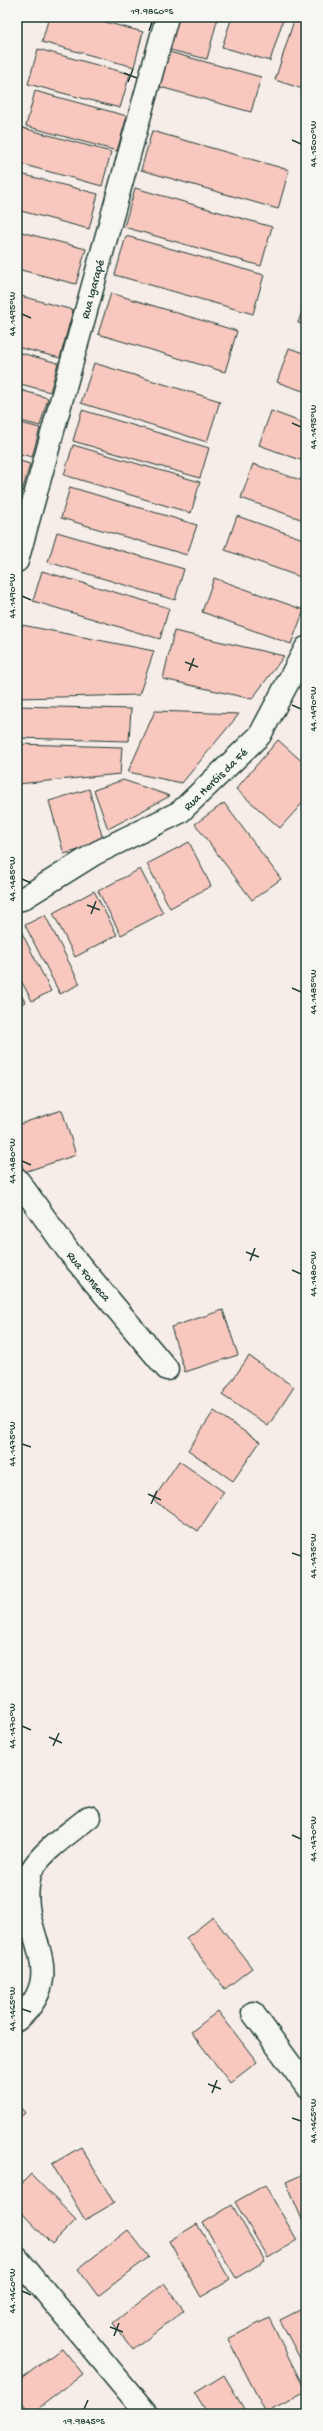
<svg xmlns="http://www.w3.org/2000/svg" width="323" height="2431" font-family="'Gochi Hand',sans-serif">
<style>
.building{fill:#f8c8bf;stroke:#1f3d34}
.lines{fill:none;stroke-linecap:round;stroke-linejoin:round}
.minor-casing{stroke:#1f3d34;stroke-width:25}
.minor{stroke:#f6f6f2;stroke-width:22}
.ticks{fill:none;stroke:#1f3d34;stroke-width:1.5}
.labels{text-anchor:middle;stroke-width:3;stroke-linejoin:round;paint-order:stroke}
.street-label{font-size:12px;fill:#1f3d34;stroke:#f6f6f2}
.neatline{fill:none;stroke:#1f3d34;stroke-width:1.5}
.ticks-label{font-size:10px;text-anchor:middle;fill:#1f3d34}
</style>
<rect width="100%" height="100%" fill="#f6ede8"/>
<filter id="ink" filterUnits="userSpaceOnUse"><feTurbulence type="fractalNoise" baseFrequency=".025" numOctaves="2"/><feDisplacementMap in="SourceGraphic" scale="8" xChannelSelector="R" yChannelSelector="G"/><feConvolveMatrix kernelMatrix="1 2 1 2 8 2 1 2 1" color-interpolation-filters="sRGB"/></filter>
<g filter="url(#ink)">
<path class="building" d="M49 17H86L143 32 134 67 42 42Z
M174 17H218L207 59 166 49Z
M232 17H284L270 61 222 47Z
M295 17H306V90L275 80Z
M38 49 130 74 120 108 28 84Z
M169 52 261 77 251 112 160 87Z
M35 91 127 116 117 151 26 126Z
M19 127 111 152 102 186 17 163V135Z
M152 131 289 170 278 209 141 170Z
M17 173 98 194 89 229 17 210Z
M135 188 272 227 261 266 124 227Z
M17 231 86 249 76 284 17 269Z
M126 236 264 275 253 314 115 275Z
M111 293 237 331 225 372 98 334Z
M17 295 73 310 60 358 17 347Z
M306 300V325L298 323Z
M289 348 306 354V392L277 382Z
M17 352 58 363 50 392 17 383Z
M94 363 220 401 207 442 81 403Z
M17 389 48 398 40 426 17 420Z
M82 410 209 448 200 478 73 441Z
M271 411 306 424V462L259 445Z
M17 422 40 428 32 457 17 453Z
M73 445 200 482 191 513 64 475Z
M17 460 30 464 22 492 17 490Z
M253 464 306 482V521L241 498Z
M70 487 197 525 187 555 61 518Z
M237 516 306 540V579L225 550Z
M57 532 184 569 175 600 48 562Z
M42 571 169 608 160 639 33 601Z
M214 578 304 610 291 644 202 612Z
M22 625 154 651 139 695 17 698V646Z
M174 631 284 656 252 699 163 679Z
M17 706 131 709 129 741 17 738Z
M155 711 239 714 182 783 128 772Z
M278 740 306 765V799L280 828 236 789Z
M17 744 122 747 120 774 17 784Z
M123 780 170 796 108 829 94 790Z
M89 789 104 843 64 854 49 801Z
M224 803 281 879 252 900 195 824Z
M189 842 211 886 170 908 147 864Z
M140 869 163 913 121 935 98 891Z
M94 891 117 935 75 957 53 913Z
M45 915 80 984 60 994 25 925Z
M17 923 51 991 32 1001 17 973Z
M17 987 25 1002 17 1006Z
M62 1110 76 1155 24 1172 17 1149V1125Z
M223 1310 238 1355 185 1372 171 1327Z
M249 1356 294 1387 268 1426 222 1395Z
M214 1411 260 1442 233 1481 188 1450Z
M179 1461 224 1492 198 1531 153 1500Z
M213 1917 252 1968 225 1989 186 1938Z
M218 2011 257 2062 230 2083 191 2032Z
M17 2103 25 2113 17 2120Z
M81 2147 114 2203 85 2220 52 2164Z
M306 2173V2229L286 2182Z
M31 2174 76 2220 52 2244 17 2208V2188Z
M265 2185 297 2240 268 2258 235 2202Z
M232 2205 265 2261 236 2278 203 2223Z
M197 2224 230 2280 201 2297 169 2241Z
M128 2230 149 2257 98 2296 78 2269Z
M164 2283 184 2310 133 2350 113 2323Z
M306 2307V2370L280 2320Z
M269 2318 306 2392 266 2413 228 2339Z
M62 2348 83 2374 31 2414 17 2395V2382Z
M224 2375 247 2414H208L195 2393Z"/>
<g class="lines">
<g class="minor-casing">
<path id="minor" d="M17 561 167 17
M17 900 22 899 96 853 180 812 260 735 306 648
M17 1179 69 1252 167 1369
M253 2013 306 2086
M17 2020C71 1973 21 1937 28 1886 29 1881 29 1875 31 1871 44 1849 70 1833 89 1817
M17 2258 147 2414"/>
</g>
<use href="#minor" class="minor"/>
</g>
</g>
<path class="ticks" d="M149 31 152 22M124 73 137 78M128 82 133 69M292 140 301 144M22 314 31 318M292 423 301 427M22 596 31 600M185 662 198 667M189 671 194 658M292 705 301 709M22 879 31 883M87 905 100 910M91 914 96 901M292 988 301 992M22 1161 31 1165M246 1252 259 1257M250 1261 255 1248M292 1270 301 1274M22 1444 31 1447M148 1494 161 1500M151 1504 157 1491M292 1553 301 1556M22 1726 31 1730M49 1737 62 1743M53 1746 59 1733M292 1835 301 1839M22 2009 31 2012M208 2084 221 2089M212 2093 217 2080M292 2118 301 2121M22 2291 31 2295M110 2327 123 2332M114 2336 119 2323M84 2409 88 2400"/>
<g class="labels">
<g class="street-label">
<text transform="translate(92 289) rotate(-75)" y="4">Rua Igarapé</text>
<text transform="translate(215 779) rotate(-44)" y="4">Rua Heróis da Fé</text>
<text transform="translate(89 1276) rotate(50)" y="4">Rua Fonseca</text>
</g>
</g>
<rect width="323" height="2431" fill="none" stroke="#f6f6f2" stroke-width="44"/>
<rect x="22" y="22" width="279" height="2387" class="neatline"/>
<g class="ticks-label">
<text x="152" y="14">19.9860°S</text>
<text transform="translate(312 144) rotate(-90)" y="4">44.1500°W</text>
<text transform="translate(11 314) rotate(-90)" y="4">44.1495°W</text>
<text transform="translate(312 427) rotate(-90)" y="4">44.1495°W</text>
<text transform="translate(11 596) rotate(-90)" y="4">44.1490°W</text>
<text transform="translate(312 709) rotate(-90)" y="4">44.1490°W</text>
<text transform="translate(11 879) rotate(-90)" y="4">44.1485°W</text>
<text transform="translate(312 992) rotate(-90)" y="4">44.1485°W</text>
<text transform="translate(11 1161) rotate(-90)" y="4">44.1480°W</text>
<text transform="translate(312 1274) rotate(-90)" y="4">44.1480°W</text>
<text transform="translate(11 1444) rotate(-90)" y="4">44.1475°W</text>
<text transform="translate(312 1556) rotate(-90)" y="4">44.1475°W</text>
<text transform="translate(11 1726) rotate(-90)" y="4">44.1470°W</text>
<text transform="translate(312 1839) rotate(-90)" y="4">44.1470°W</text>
<text transform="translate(11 2009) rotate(-90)" y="4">44.1465°W</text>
<text transform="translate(312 2121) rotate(-90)" y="4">44.1465°W</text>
<text transform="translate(11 2291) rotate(-90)" y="4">44.1460°W</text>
<text x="84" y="2424">19.9845°S</text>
</g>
</svg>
